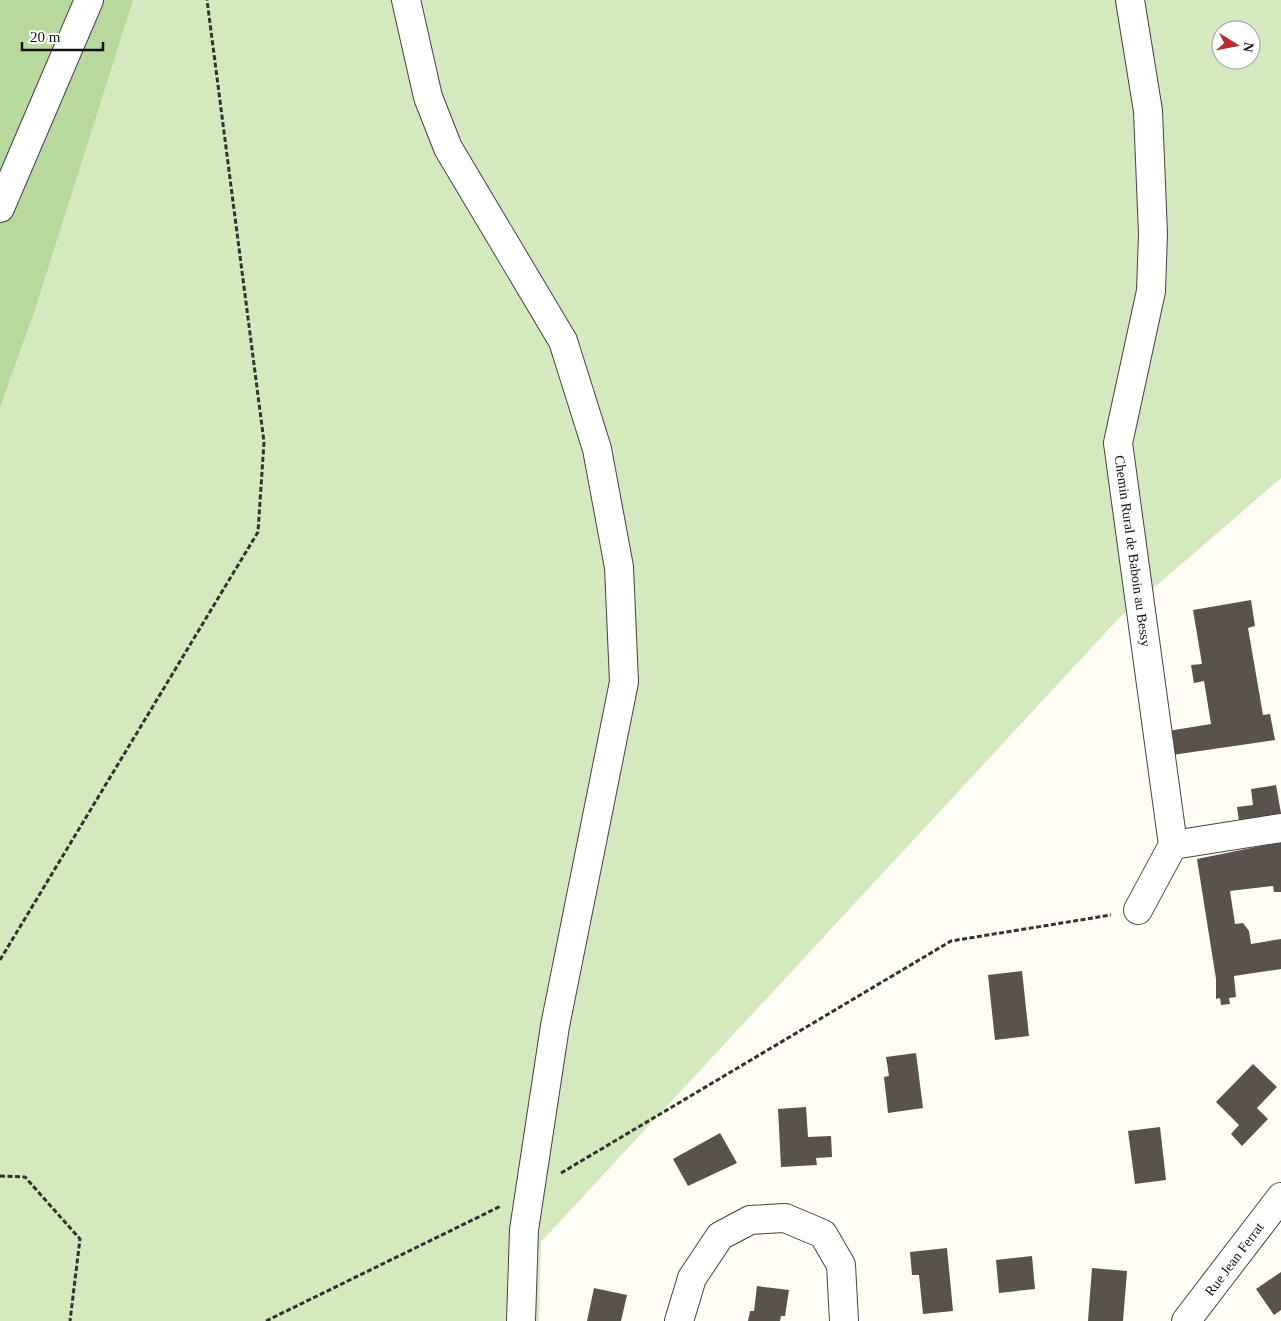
<svg xmlns="http://www.w3.org/2000/svg" width="1281" height="1321" font-family="'Times New Roman',serif">
<style>
.green{fill:#d4e9be;fill-rule:evenodd}
.forest{fill:#b8d99e}
.building{fill:#59524d}
.lines{fill:none;stroke-linecap:round;stroke-linejoin:round}
.minor-casing{stroke:#434343;stroke-width:30}
.path{stroke:#323232;stroke-width:3;stroke-dasharray:5 2.5;stroke-linecap:butt}
.minor{stroke:#fff;stroke-width:28}
.labels{text-anchor:middle;stroke-width:5;stroke-linejoin:round;paint-order:stroke}
.street-label{font-size:14px;fill:#101010;stroke:#fff}
</style>
<rect width="100%" height="100%" fill="#fffdf4"/>
<path class="green" d="M132 0H1281V478L1120 617 541 1242 539 1321H0V408L35 310ZM1221 30H1251V60H1221Z"/>
<path class="forest" d="M0 0H133L35 310 0 408Z"/>
<path class="building" d="M1251 600 1255 626 1248 628 1263 715 1270 714 1275 740 1172 755 1168 731 1211 724 1204 681 1194 683 1191 665 1202 664 1193 610Z
M1276 785 1281 813 1239 821 1237 807 1253 805 1251 789Z
M1281 842V892H1274L1273 886 1230 891 1235 924 1243 923 1249 931 1251 944 1281 939V969L1234 976 1236 997 1229 998 1230 1004 1221 1005 1220 998 1216 999V979L1197 859Z
M1022 971 1029 1036 995 1040 988 975Z
M916 1053 923 1108 888 1113 884 1077 889 1076 886 1057Z
M1253 1064 1277 1087 1257 1108 1268 1119 1242 1146 1231 1134 1239 1125 1216 1102Z
M806 1107 808 1137 831 1136 832 1157 816 1158 817 1165 781 1167 778 1109Z
M1160 1127 1166 1180 1135 1184 1128 1131Z
M720 1133 737 1163 688 1186 673 1159Z
M947 1248 953 1311 923 1314 919 1275H912L910 1252Z
M1032 1256 1035 1289 999 1293 996 1260Z
M1092 1268 1127 1271 1123 1321H1088Z
M1281 1272V1310L1274 1315 1256 1289Z
M757 1286 789 1290 785 1316H781L780 1321H748L750 1311H754Z
M594 1288 627 1295 621 1321H587Z"/>
<g class="lines">
<g class="minor-casing">
<path id="minor" d="M406 0 428 97 448 148 563 341 597 449 619 567 624 682 555 1026 524 1230 521 1321
M1130 0 1148 111 1153 234 1151 291 1118 443 1173 845 1281 828
M0 208 89 0
M1138 910 1173 845
M679 1321 692 1278 720 1236 750 1220 785 1218 823 1234 841 1265 844 1321
M1186 1321 1281 1197"/>
</g>
<path class="path" d="M0 960 258 532 264 442 207 0
M561 1173 951 941 1111 915
M0 1176 25 1177 80 1239 70 1321
M266 1321 501 1206"/>
<use href="#minor" class="minor"/>
</g>
<g class="labels">
<g class="street-label">
<text transform="translate(1133 551) rotate(82)" y="5">Chemin Rural de Baboin au Bessy</text>
<text transform="translate(1234 1259) rotate(-53)" y="5">Rue Jean Ferrat</text>
</g>
</g>
<g transform="translate(1236 45) rotate(100)"><circle r="24" fill="#ffffff" stroke="#9f9f9f"/>
<path d="M0-4L9 19L0 12L-9 19Z" fill="#bd2c32"/>
<text y="-8" font-size="14" font-weight="bold" text-anchor="middle" fill="#101010">N</text>
</g>
<path d="M22 42v8h81v-8" fill="none" stroke="#101010" stroke-width="2.5"/>
<text x="30" y="42" font-size="15" fill="#101010" stroke="#ffffff" stroke-width="4" paint-order="stroke">20 m</text>
</svg>
